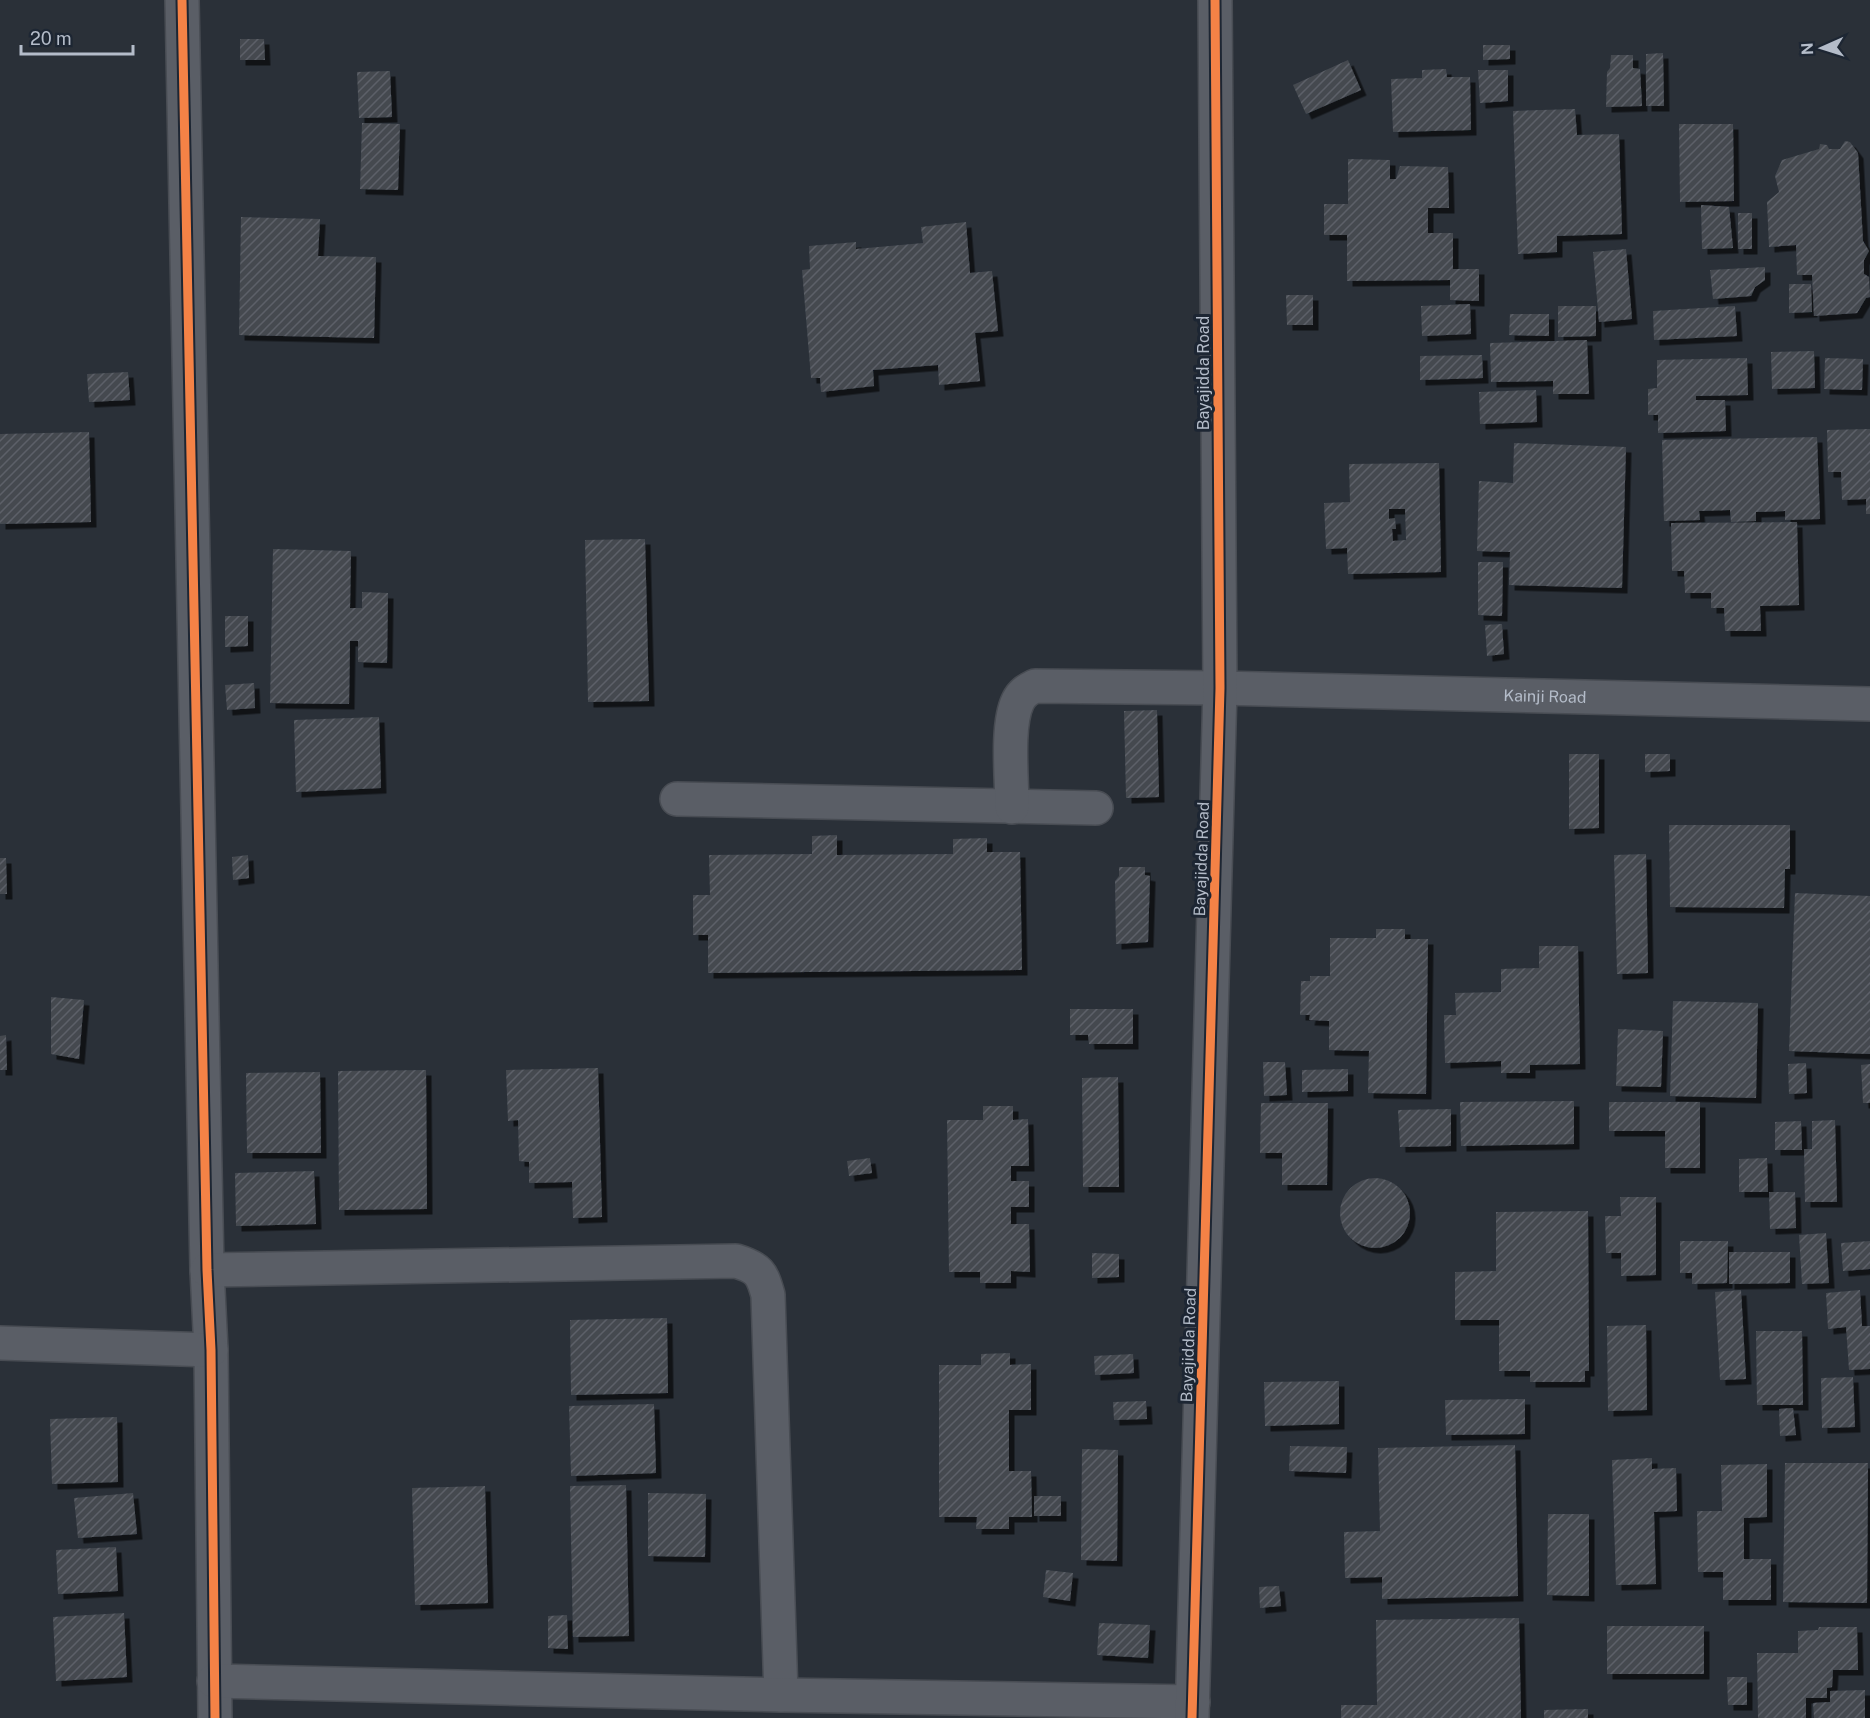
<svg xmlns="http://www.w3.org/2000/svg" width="1870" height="1718" font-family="'Public Sans',sans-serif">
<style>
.building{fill:url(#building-hatch);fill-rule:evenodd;filter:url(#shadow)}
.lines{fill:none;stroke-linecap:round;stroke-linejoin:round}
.minor-casing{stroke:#484c53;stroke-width:36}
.minor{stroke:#5a5e66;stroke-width:33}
.cycleway-casing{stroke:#1d2633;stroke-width:13}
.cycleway{stroke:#f48246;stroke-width:9}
.labels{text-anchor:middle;stroke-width:6;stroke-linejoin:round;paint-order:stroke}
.street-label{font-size:16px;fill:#b4bcc9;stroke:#1d2633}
</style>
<defs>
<pattern id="building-hatch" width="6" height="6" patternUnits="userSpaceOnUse" patternTransform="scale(1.5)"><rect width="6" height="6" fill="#444950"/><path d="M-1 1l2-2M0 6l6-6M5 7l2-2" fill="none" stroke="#5d6168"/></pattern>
<filter id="shadow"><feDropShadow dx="5.5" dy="5.5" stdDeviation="0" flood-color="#0009"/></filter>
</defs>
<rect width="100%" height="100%" fill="#2a3038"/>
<path class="building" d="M240 39H264L265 60H240Z
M1483 45H1510V59L1483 60Z
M1663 53 1664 106H1646V54Z
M1611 55H1633V68L1640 69 1642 106 1606 107 1607 72 1610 68Z
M1348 60 1361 90 1306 114 1293 85Z
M1446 69 1447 77H1470L1471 130 1393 132 1391 79 1422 78V70Z
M1478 70H1508V101L1480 103Z
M390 71 392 117 359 118 357 72Z
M1575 109 1577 135 1619 134 1622 234 1557 236V252L1518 254 1513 111Z
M362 123 400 124 398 190 360 189Z
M1679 124H1733L1734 201 1680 202Z
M1845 141 1850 142 1858 153 1863 241 1869 251 1864 260V274L1869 277 1870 297 1866 298 1857 313 1814 316 1812 275H1797L1796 245 1769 247 1767 202 1779 192 1775 176 1782 160 1819 149 1820 144 1827 145 1829 149H1840Z
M1348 159 1390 160V179H1396L1400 166 1448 167 1449 208H1428V233H1453V269H1479V301L1450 300V280L1347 281V235H1324V204H1348Z
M1701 205 1729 207 1733 248 1702 249Z
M1738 213H1752V249H1738Z
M241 217 320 219 318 256 376 257 374 338 239 335Z
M966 222 970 273 992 271 998 331 975 333 980 381 939 385 938 365 873 370 874 386 821 392 820 378H811L802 270 810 269 809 246 856 242V249L923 243 921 227Z
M1626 249 1632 319 1599 322 1593 252Z
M1765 267V280L1755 287 1751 296 1713 299 1710 270Z
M1789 284H1811L1812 312 1789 313Z
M1286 295H1313V325H1287Z
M1470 304 1471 334 1422 336 1421 306Z
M1558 306H1596V336L1558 337Z
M1735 306 1737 336 1654 340 1653 311Z
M1510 314H1549V336L1509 335Z
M1587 340 1589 394H1553V381L1491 382 1490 343Z
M1814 351 1815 388 1772 389 1771 352Z
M1482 355 1483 378 1420 380V356Z
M1747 358 1748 395 1696 396V400H1725L1726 431 1658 433V415H1648V389L1657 388V360Z
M1825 358 1863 359 1862 390 1824 389Z
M128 372 130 400 89 402 87 374Z
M1536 390 1537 422 1480 424 1479 392Z
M1870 429V514H1866V499L1842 500 1841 472H1828L1827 430Z
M89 432 91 522 0 524V434Z
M1817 437 1820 519 1785 520V511L1756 512V521L1731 522 1730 510 1699 511 1700 520 1664 521 1662 440Z
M1514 443 1626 447 1622 588 1509 585 1510 552 1477 551 1479 481 1513 483Z
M1439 463 1441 572 1348 574 1347 548 1326 549 1324 503 1350 502 1349 464ZM1389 509H1405L1406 540 1393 541 1392 529H1396L1395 518 1389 519Z
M1797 522 1799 605 1760 606 1761 631H1725L1724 608H1711V593H1685L1684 571H1672L1671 523Z
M645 539 649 701 588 702 585 540Z
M273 549 351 551 350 608H362V592L388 593 387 663 358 662V641H350L349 704 270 703Z
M1478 562H1503L1502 616 1478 615Z
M225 616H248V646L225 647Z
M1502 624 1504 654 1487 656 1485 625Z
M254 683 255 708 227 710 225 685Z
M1157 710 1159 797 1126 798 1124 711Z
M379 717 381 788 296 792 294 720Z
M1569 754H1599V828L1569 829Z
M1645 754H1670V771L1645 772Z
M1669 825H1790V869H1785L1784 908 1670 907Z
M837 835V855L953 854V839L987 838V852H1020L1022 970 708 973V935H693V895H710L709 855 812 854V836Z
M1646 854 1648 973 1617 974 1614 855Z
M248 855 249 878 233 880 232 857Z
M0 858H6L7 894H0Z
M1119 867H1145V875L1150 876 1148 942 1116 944 1115 881 1119 876Z
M1795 893 1870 896V1054L1789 1051Z
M1376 929H1405V939H1428L1426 1094 1368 1093 1369 1051 1329 1050V1021L1309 1020 1310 1015H1300L1301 981H1310V976H1330V938H1376Z
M1539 946H1578L1580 1064 1530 1065V1073H1501V1061L1445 1063 1444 1015H1456L1455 993 1501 992V969L1539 968Z
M51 997 84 1000 79 1059 51 1054Z
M1673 1001 1758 1003 1756 1098 1670 1096Z
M1070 1009H1133V1044H1089L1088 1035H1070Z
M1618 1029 1663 1031 1661 1087 1616 1086Z
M6 1035 7 1070H0V1036Z
M1263 1062H1285L1287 1095 1264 1096Z
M1806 1063 1807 1093 1789 1094 1788 1064Z
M1870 1064V1103H1863L1861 1065Z
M598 1068 602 1217 573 1218 572 1182 529 1183V1162L519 1161 518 1120 508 1121 506 1070Z
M1348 1069V1091L1302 1092V1070Z
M426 1070 427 1209 339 1210 338 1071Z
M320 1072 321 1153H247L246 1073Z
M1118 1077 1119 1187H1083L1082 1078Z
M1574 1101V1144L1461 1146 1460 1102Z
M1609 1102H1700V1168H1665V1131H1609Z
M1261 1103H1328L1327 1185H1282V1153H1260Z
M983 1106H1013V1120L1028 1119 1029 1166H1011V1181H1029V1207H1011V1224H1029L1030 1272 1011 1271V1283H980V1272H949L947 1120H983Z
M1451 1109V1146L1400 1147 1398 1110Z
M1835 1120 1837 1202H1805L1804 1149H1812V1121Z
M1801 1121 1802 1150H1775V1122Z
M870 1158 872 1173 849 1176 847 1161Z
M1767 1158 1768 1192H1739V1159Z
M314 1171 316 1224 236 1226 235 1173Z
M1340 1213a35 35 0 1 1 70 0a35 35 0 1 1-70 0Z
M1769 1192H1795L1796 1228 1770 1229Z
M1620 1197H1656V1275L1621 1276V1253H1606L1605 1216H1621Z
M1588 1211 1589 1371H1585V1382H1530V1371H1499V1320H1455V1272L1496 1271V1212Z
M1826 1233 1829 1283 1802 1284 1799 1235Z
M1680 1241H1728L1727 1283 1692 1284V1273H1680Z
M1870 1241V1269L1843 1271 1841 1243Z
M1729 1252H1790V1283L1729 1284Z
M1092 1253 1119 1254V1277L1092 1278Z
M1741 1290 1746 1379 1720 1380 1715 1292Z
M1860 1290 1862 1326H1870V1369L1849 1370 1846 1327 1828 1329 1826 1293Z
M667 1318 668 1393 571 1395 570 1320Z
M1646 1325 1647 1410 1608 1411 1607 1326Z
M1756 1331H1802L1803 1405H1757Z
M1010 1353V1365L1031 1364V1410H1009V1471H1031L1032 1517H1009V1529H976L977 1517H939V1365H981V1354Z
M1133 1354 1134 1373 1095 1375 1094 1356Z
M1853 1377 1855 1427 1822 1428 1821 1378Z
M1339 1381V1424L1265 1426 1264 1382Z
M1525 1399V1434L1446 1435 1445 1400Z
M1146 1401 1147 1419 1114 1420 1113 1402Z
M654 1404 656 1473 571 1476 569 1406Z
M1793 1408 1796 1435 1780 1436 1779 1409Z
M117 1417 118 1482 52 1484 50 1419Z
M1515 1445 1518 1596 1382 1599V1577L1345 1578 1344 1532 1380 1531 1378 1448Z
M1290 1446 1347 1447 1346 1473 1289 1471Z
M1082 1449 1118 1450 1117 1561 1081 1560Z
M1652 1458V1469L1676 1468 1677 1511 1654 1512 1656 1584 1616 1585 1612 1460Z
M1785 1463H1868L1867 1603 1783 1602Z
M1767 1464V1517L1744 1518V1559H1771V1600H1723V1572H1698L1697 1511H1722L1721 1465Z
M626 1485 629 1636 573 1637 570 1486Z
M485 1486 488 1603 415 1605 412 1488Z
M133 1493 137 1534 78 1538 74 1498Z
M648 1493 706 1494 705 1557 648 1556Z
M1034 1496H1061V1516H1034Z
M1548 1514H1589V1596L1547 1595Z
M116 1547 118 1591 58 1594 56 1550Z
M1046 1570 1073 1573 1070 1601 1043 1597Z
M1279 1586 1281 1606 1260 1608 1259 1587Z
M124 1613 127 1677 56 1681 53 1617Z
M567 1615 568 1649 548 1648V1616Z
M1519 1618 1521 1718H1341V1705H1377L1376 1620Z
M1099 1623 1150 1625 1148 1658 1097 1655Z
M1607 1626H1704V1674H1607Z
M1819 1627H1857L1858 1670H1833L1832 1687 1827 1688V1698H1806V1718H1758L1757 1653H1798V1631L1818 1630Z
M1727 1677H1747V1705H1728Z
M1865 1690V1718H1814L1813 1703 1830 1702V1691Z
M1588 1709V1718H1544V1710Z"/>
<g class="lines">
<g class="minor-casing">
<g id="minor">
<path d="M182 0 207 1270 211 1350 215 1718"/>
<path d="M677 799 1096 808"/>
<path id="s1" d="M1012 807C1012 780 1006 725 1018 701 1022 693 1027 690 1035 686L1220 688 1870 704"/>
<path d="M207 1270 736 1261C759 1268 762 1273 768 1295L781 1695"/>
<path d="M0 1343 211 1350"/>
<path d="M214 1681 781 1695 1193 1702"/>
<path d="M1192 1718 1220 688 1215 0"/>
</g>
</g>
<use href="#minor" class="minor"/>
<g class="cycleway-casing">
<path id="cycleway" d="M182 0 207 1270 211 1350 215 1718
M1192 1718 1220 688 1215 0"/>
</g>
<use href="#cycleway" class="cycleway"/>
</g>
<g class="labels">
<g class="street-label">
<text transform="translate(1203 373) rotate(-90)" y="6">Bayajidda Road</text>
<text dy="6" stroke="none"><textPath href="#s1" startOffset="640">Kainji Road</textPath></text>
<text transform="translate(1201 859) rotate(-88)" y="6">Bayajidda Road</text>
<text transform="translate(1188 1345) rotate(-88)" y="6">Bayajidda Road</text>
</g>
</g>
<g transform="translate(1822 48) rotate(267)" stroke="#1d2633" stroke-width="4.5" paint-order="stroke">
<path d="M0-4.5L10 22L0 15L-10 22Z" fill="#b4bcc9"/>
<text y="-9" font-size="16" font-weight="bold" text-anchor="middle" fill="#b4bcc9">N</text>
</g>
<path d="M21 45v9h112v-9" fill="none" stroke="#b4bcc9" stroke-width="3"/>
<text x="30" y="45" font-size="18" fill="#b4bcc9" stroke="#1d2633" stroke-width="4.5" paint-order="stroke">20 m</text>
</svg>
